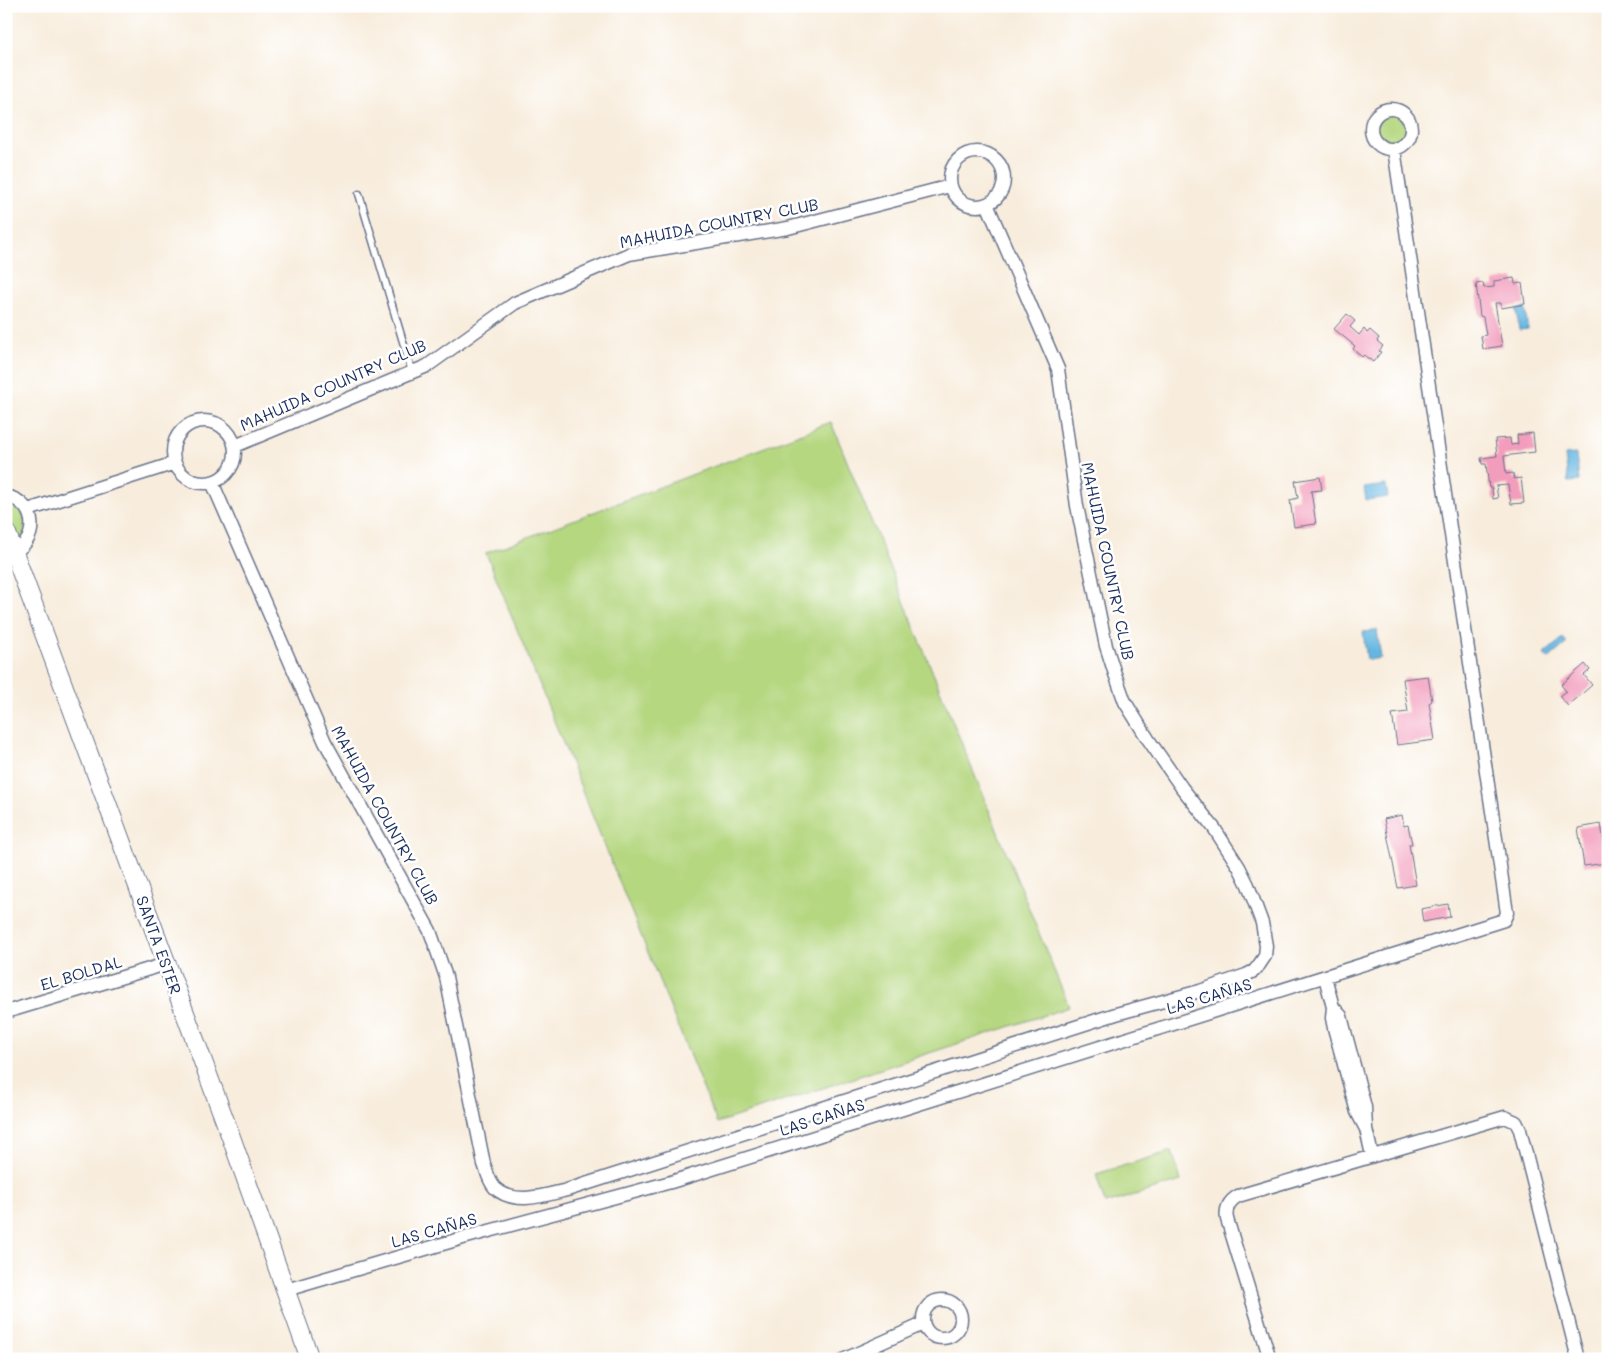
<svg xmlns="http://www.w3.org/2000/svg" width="1614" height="1365" font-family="Mali,sans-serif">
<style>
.green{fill:#b5d780;stroke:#68836f}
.water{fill:#65b7e1;stroke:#4073a0}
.building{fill:#f39dbc}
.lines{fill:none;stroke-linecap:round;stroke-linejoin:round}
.lane-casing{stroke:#68728a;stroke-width:9}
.street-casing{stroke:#68728a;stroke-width:15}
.secondary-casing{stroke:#68728a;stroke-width:20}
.lane{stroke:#fff;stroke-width:6}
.street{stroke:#fff;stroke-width:12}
.secondary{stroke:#fff;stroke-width:18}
.labels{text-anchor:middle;stroke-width:5;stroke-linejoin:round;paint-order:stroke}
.street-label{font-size:16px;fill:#1b2f5e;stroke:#fff}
</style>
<rect width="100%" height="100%" fill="#fff"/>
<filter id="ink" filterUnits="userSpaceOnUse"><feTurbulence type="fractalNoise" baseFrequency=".02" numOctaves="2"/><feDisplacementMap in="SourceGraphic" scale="10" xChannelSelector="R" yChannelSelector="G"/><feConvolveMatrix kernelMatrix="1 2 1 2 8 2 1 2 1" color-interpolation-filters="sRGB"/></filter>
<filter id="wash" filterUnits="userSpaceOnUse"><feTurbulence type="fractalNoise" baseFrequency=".0096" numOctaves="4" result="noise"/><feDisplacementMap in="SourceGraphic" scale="20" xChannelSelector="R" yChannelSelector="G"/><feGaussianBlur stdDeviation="1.12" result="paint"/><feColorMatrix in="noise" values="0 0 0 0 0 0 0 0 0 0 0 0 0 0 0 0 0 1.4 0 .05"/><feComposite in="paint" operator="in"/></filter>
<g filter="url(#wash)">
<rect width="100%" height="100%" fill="#f8eddd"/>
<path class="green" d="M1375 130a16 16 0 1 1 32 0a16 16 0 1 1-32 0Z
M831 422 1069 1007 717 1123 486 553Z
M6 502C25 509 26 518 24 536L6 550Z
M1172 1151 1181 1181 1105 1204 1096 1174Z"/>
<path class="water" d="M1525 308 1528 329 1519 330 1516 309Z
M1576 454 1579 481 1568 482 1565 455Z
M1386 485 1388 497 1366 500 1364 488Z
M1377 630 1381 658 1367 660 1363 632Z
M1563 638 1567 643 1548 659 1544 654Z"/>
<g id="blocks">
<path class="building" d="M1514 278 1515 284 1522 283 1525 304 1501 308V303H1495L1502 346 1483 349 1481 336 1486 335 1483 317 1480 316 1476 284 1483 283 1484 288 1494 287V281Z
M1347 314 1355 321 1350 327 1359 335 1364 329 1367 333 1370 330 1379 338 1377 341 1383 346 1379 351 1381 352 1373 362 1364 355 1362 357 1353 349 1355 346 1334 329Z
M1533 433 1535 452 1504 456 1506 474 1513 473 1514 479 1521 478 1524 503 1511 504 1508 485 1496 486 1498 498 1493 499 1492 488H1489L1486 464H1482L1481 458 1497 456 1495 439 1510 438 1511 445 1518 444 1517 435Z
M1320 477 1322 490 1311 491 1316 524 1294 527 1290 500 1298 498 1295 481Z
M1585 664 1590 670 1584 675 1592 685 1568 706 1559 696 1566 691 1561 685Z
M1428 676 1432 701 1429 703 1435 740 1397 745 1392 714 1408 712 1403 679Z
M1402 815 1404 826 1408 825 1412 844H1409L1416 885 1398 888 1384 819Z
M1601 824 1607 863 1584 866 1578 828Z
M1448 904 1450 917 1423 922 1421 909Z"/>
</g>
</g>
<g filter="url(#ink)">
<use href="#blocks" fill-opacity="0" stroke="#68728a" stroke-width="1"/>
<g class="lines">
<g class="lane-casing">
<path id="lane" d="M359 194 412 372"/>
</g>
<g class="street-casing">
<path id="street" d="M1371 129a20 20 0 1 1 40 0a20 20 0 1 1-40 0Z
M950 179a27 27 0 1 1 54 0a27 27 0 1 1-54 0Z
M173 452a31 31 0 1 1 62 0a31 31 0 1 1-62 0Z
M235 446 427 366 515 303 629 254 788 228 950 186
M212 482 325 742 430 931 446 977 484 1164C487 1172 489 1182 495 1188 514 1206 546 1195 567 1190L1116 1014 1200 991 1246 975 1254 971 1259 965 1265 956 1266 946 1262 923 1248 885 1239 867 1214 828 1182 788 1148 739 1125 702 1115 674 1106 646 1077 506 1058 369 987 204
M6 496C39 503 40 545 8 554
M28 510 175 463
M1325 977 1333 1007 1332 1018 1334 1028 1357 1112 1366 1129
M1333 1007 1341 1016 1343 1024 1365 1107 1366 1129 1372 1155
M6 1012 166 964
M286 1290 463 1238 671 1182 1504 920 1507 913 1394 149
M923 1319a19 19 0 1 1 38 0a19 19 0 1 1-38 0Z
M845 1359 923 1324
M1270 1359 1227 1219C1225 1209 1229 1201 1238 1196L1505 1117 1516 1122 1520 1130 1578 1359"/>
</g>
<g class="secondary-casing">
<path id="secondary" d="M6 531 231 1137 310 1359"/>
</g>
<use href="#lane" class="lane"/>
<use href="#street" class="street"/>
<use href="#secondary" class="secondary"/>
</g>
</g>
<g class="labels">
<g class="street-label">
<text transform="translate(719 223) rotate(-11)" y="6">MAHUIDA COUNTRY CLUB</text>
<text transform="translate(333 385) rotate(-24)" y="6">MAHUIDA COUNTRY CLUB</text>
<text transform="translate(1108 561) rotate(78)" y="6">MAHUIDA COUNTRY CLUB</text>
<text transform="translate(385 815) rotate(61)" y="6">MAHUIDA COUNTRY CLUB</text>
<text transform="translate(159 945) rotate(70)" y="6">SANTA ESTER</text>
<text transform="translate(81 973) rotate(-17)" y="6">EL BOLDAL</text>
<text transform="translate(1209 996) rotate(-17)" y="6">LAS CAÑAS</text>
<text transform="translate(822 1117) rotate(-18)" y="6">LAS CAÑAS</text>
<text transform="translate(434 1230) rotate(-16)" y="6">LAS CAÑAS</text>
</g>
</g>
<rect width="1614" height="1365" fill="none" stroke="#fff" stroke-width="25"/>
</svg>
